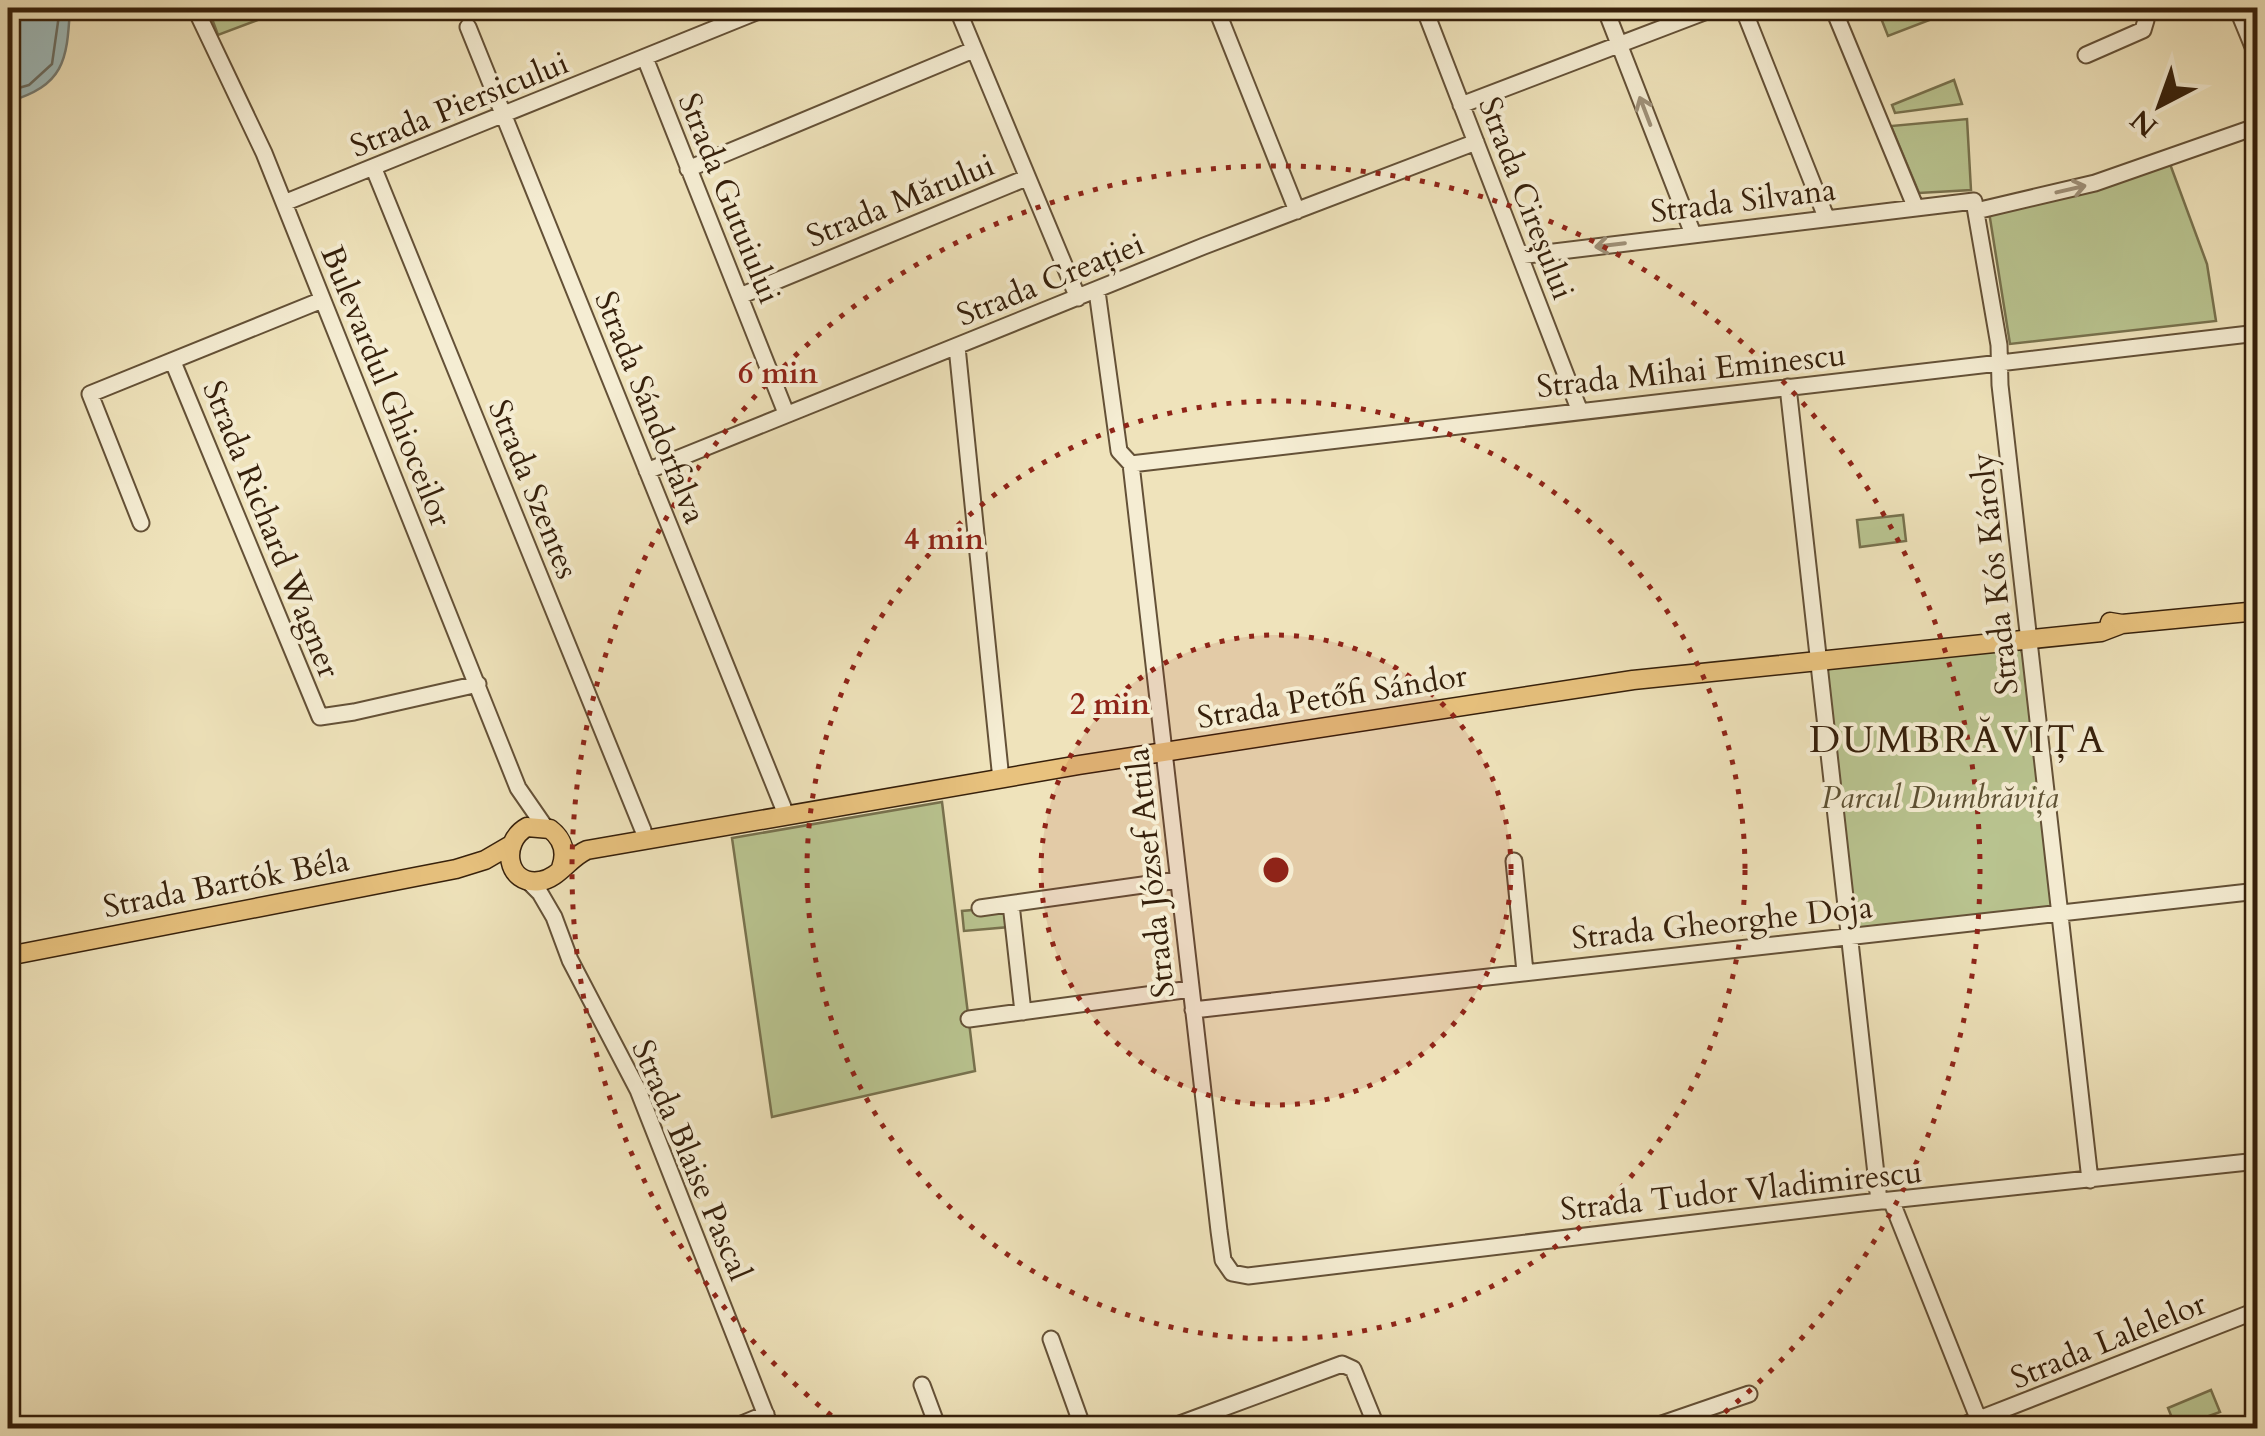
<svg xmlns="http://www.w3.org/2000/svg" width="2265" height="1436" font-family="Cardo,serif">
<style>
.green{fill:#b9c490;stroke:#78724e;stroke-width:2.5}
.water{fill:#9fbbbb;stroke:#757d75;stroke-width:2.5}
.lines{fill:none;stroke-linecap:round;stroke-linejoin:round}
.shore{stroke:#6a6e63;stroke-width:2.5}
.minor-casing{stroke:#645137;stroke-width:19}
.major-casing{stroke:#36200b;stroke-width:21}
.minor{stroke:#f5edd3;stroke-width:15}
.major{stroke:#e8c27e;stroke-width:18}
.oneway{stroke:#9f9179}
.ring{fill:none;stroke:#8f2418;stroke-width:5;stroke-dasharray:5 10}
.labels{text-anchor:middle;stroke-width:8;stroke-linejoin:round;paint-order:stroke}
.street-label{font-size:32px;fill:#36200b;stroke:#f5edd3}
.park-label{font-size:32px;font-style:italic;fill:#5d5133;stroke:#f5edd3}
.quarter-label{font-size:38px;letter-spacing:2.5px;fill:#36200b;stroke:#f5edd3}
.centre{fill:#8f2418;stroke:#f5edd3;stroke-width:5}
.ring-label{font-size:30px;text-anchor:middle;font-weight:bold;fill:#8f2418;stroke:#f5edd3;stroke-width:8;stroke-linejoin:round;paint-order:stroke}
</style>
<rect width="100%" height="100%" fill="#efe3bb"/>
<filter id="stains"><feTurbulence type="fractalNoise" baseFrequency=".002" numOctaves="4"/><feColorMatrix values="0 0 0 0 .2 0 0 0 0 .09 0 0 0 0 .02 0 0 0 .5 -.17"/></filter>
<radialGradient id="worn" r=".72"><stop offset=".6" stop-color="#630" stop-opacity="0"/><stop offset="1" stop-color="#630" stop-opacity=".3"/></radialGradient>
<path class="green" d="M208 8H289L218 35Z
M1877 8H1943L1945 14 1888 36Z
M1954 80 1962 104 1895 113 1892 105Z
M1967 119 1971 190 1919 193 1891 126Z
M2170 164 2207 264 2216 321 2010 344 1989 212Z
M1903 515 1906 541 1860 547 1857 520Z
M2013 645 2021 650 2025 659 2059 914 1850 935 1826 675 1828 668Z
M942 802 975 1071 772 1117 732 838Z
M1006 907 1009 927 964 931 962 911Z
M2211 1390 2220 1412 2176 1428 2168 1408Z"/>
<path class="water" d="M8 8H70C67 62 64 85 8 102Z"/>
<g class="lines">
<path class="shore" d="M8 91 29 85 52 64 60 8"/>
<g class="minor-casing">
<path id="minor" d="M195 8 264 153 518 788 545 827
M957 8 1078 298
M1216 8 1297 211
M1424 8 1579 409
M1605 8 1693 234
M1743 8 1826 217
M1833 8 1915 206
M2237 8 2258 59
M468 27 783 807
M2086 55 2143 30 2146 20 2142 8
M645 58 786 413
M1461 105 1715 8
M374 169 643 830
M688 169 973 50
M284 203 766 8
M1976 211 2095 183 2258 126
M1520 256 1974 201 1999 345 2000 385 2090 1180
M1097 291 1119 451 1131 464 1219 1231 1223 1260 1232 1273 1248 1276 1862 1203 2258 1161
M740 296 1026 178
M957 347 1000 770
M173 362 320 717 354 712 478 684
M1788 387 1879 1201
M1131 464 2258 333
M647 471 1204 246 1476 142
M141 523 90 394 322 300
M1514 861 1525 972
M527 880 540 893 554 917 570 960 638 1090 771 1428
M1011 904 1023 1012
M980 908 1178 880
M1193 1010 2258 891
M969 1019 1191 989
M1891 1200 1982 1428
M1051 1339 1083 1428
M922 1385 938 1428
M732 1428 766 1414
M1169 1428 1342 1364 1353 1369 1377 1428
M1650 1428 1749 1394
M1956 1428 2258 1310"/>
</g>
<g class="major-casing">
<path id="major" d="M2110 622 2122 624 2258 611
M561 868C567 852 563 839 550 829L527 827C500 842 506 886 540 881 558 879 570 857 587 850L1079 765 1633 680 2101 632 2122 624
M8 956 456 869 485 860 509 846"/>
</g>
<use href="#minor" class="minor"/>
<use href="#major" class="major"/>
</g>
<defs><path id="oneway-shaft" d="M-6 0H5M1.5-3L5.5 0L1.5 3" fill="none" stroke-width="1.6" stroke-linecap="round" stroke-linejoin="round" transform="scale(2.5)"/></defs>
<g class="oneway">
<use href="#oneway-shaft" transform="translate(1645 111) rotate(-111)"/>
<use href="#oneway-shaft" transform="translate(2071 189) rotate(-13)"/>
<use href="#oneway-shaft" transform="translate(1610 245) rotate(173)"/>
</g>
<circle cx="1276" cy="870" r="235" fill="#8f2418" fill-opacity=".12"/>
<g class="ring">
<circle cx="1276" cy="870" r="235"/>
<circle cx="1276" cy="870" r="469"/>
<path d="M843 1425A704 704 0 1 1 1709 1425"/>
</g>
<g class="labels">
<g class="street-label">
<text transform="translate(459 104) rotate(-22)" y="11">Strada Piersicului</text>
<text transform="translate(730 198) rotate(68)" y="11">Strada Gutuiului</text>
<text transform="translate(1527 198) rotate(69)" y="11">Strada Cireșului</text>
<text transform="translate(900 200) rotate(-22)" y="11">Strada Mărului</text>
<text transform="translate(1743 200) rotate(-7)" y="11">Strada Silvana</text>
<text transform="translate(1050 279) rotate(-22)" y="11">Strada Creației</text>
<text transform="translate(1691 370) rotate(-6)" y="11">Strada Mihai Eminescu</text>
<text transform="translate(387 386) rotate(68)" y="11">Bulevardul Ghioceilor</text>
<text transform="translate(651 407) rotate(68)" y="11">Strada Sándorfalva</text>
<text transform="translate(534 489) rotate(68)" y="11">Strada Szentes</text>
<text transform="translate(272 529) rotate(68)" y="11">Strada Richard Wagner</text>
<text transform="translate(1994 574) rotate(-96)" y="11">Strada Kós Károly</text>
<text transform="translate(1332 696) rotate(-9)" y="11">Strada Petőfi Sándor</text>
<text transform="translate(1150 873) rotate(-96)" y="11">Strada József Attila</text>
<text transform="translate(226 883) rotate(-11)" y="11">Strada Bartók Béla</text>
<text transform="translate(1722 922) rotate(-6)" y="11">Strada Gheorghe Doja</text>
<text transform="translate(692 1160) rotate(67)" y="11">Strada Blaise Pascal</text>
<text transform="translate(1741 1190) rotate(-6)" y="11">Strada Tudor Vladimirescu</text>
<text transform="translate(2108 1340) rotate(-22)" y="11">Strada Lalelelor</text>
</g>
<g class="park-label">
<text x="1940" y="808">Parcul Dumbrăvița</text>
</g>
<g class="quarter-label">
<text x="1958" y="752">DUMBRĂVIȚA</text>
</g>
</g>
<circle cx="1276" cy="870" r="15" class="centre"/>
<g class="ring-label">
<text x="778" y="383">6 min</text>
<text x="944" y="549">4 min</text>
<text x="1110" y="714">2 min</text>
</g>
<rect width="2265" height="1436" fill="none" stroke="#efe3bb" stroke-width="40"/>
<rect x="10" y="10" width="2245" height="1416" fill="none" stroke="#36200b" stroke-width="5"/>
<rect x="20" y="20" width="2225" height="1396" fill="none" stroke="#36200b" stroke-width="2.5"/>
<g transform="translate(2160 105) rotate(221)" stroke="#f5edd3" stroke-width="8" paint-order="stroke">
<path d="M0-8L18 38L0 25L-18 38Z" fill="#36200b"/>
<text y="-15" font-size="28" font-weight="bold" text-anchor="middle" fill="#36200b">N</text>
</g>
<rect width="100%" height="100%" filter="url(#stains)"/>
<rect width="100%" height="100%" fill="url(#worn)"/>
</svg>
